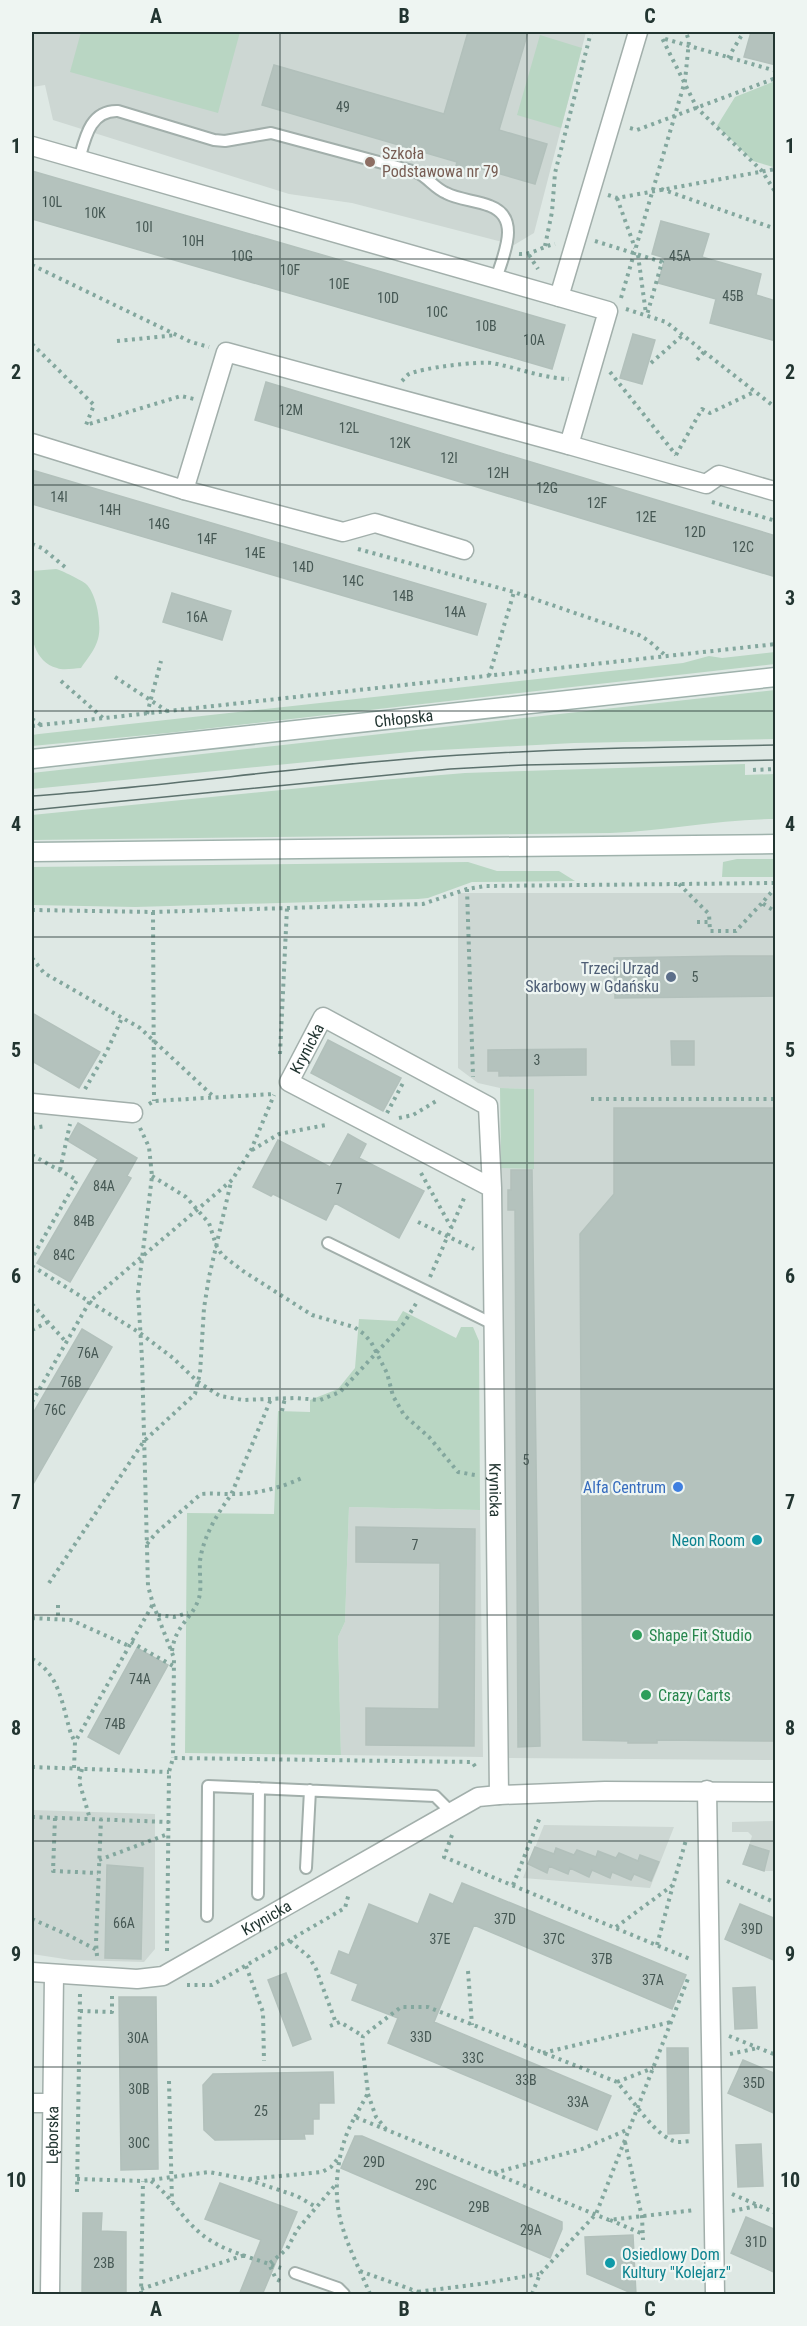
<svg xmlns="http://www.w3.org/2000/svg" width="807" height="2326" font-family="'Roboto Condensed',sans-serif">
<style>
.built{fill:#cdd7d3}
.green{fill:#b9d6c3}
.building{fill:#b4c2bd;stroke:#b2c0bb;stroke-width:1.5}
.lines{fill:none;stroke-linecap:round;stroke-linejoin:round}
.lane-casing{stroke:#a2afab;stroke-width:14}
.street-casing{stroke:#a2afab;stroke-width:21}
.secondary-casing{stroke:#9fb2ac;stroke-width:21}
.path{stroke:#83a79e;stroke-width:4;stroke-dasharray:3 4.5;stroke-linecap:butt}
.lane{stroke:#fff;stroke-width:10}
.street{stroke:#fff;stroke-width:18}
.secondary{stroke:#fff;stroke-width:18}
.tram{stroke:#5c716d;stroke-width:1.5}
.grid{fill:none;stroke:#223531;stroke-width:1.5;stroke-opacity:0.55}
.education-dot{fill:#8d6e63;stroke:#eef5f2;stroke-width:2}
.service-dot{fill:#5c6f8a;stroke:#eef5f2;stroke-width:2}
.shop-dot{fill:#3f7fe0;stroke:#eef5f2;stroke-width:2}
.culture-dot{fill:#0f9aa8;stroke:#eef5f2;stroke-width:2}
.leisure-dot{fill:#2e9e5b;stroke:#eef5f2;stroke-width:2}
.labels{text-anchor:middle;stroke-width:4.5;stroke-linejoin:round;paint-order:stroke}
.number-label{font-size:14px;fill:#465854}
.education-label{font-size:16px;fill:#785e54;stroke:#eef5f2;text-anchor:start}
.street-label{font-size:16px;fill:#223531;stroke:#eef5f2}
.service-label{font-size:16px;fill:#4e5e75;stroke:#eef5f2;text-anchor:end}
.shop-label{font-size:16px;fill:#366cbe;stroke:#eef5f2;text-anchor:end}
.culture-label{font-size:16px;fill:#0d838f;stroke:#eef5f2;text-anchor:end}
.leisure-label{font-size:16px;fill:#27864d;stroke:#eef5f2;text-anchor:start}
.neatline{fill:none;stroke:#223531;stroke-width:2}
.grid-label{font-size:20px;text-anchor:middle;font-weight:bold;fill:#223531}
</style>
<rect width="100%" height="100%" fill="#dee8e4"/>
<path class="built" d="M32 32H586L534 233 514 245 352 203 289 194 53 120 45 85 32 87Z
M458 893H775V1760L509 1758 502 1207 498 1168 534 1169V1089L500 1088 478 1083 458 1068Z
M349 1507 480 1510 483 1757 341 1755 338 1637 345 1622Z
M32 1810 155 1814V1949L144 1962 71 1960 32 1954Z
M775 1821V1871H764L743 1864 752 1836 748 1832H732V1822Z
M544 1825 674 1827 650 1888 523 1878Z"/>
<path class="green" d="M81 32H240L218 113 70 72Z
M540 35 582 48 561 128 517 115Z
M775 81 776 166 773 167 753 161 717 126 735 97Z
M56 569C61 570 83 581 86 584 97 594 102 626 98 639 95 650 87 659 81 668 74 668 64 671 57 668 21 658 31 600 32 571Z
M775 652V664L168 733 32 746V735L39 734 683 663 709 656 722 658Z
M775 690V739L574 743 420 751 32 789V773Z
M745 764V775L775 774V819C719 819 666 831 610 833L32 840V815L381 780 465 773Z
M737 859H775V877H722L723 862Z
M468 862 497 871H559L575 881 472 882 428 898 418 899 135 907 32 905V867Z
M500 1088 534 1089V1169L501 1168Z
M403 1311 456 1338 461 1327H473L479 1341 480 1510 349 1507 345 1622 338 1637 341 1755 185 1753 187 1513 274 1514 278 1411 310 1412V1400L338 1389 355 1368 359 1319 397 1321Z"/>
<path class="building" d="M468 32H528L499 130 547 144 535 184 476 167 475 172 456 166 457 162 262 105 274 65 444 114Z
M751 32H776V65L744 57Z
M32 171 565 325 552 369 32 219Z
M661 221 709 234 702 257 761 274 756 295 776 301V341L710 323 716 299 658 283 665 258 652 254Z
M633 334 655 340 642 384 620 378Z
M266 382 776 536V577L255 420Z
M32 470 486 604 477 635 32 504Z
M172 593 231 611 222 640 163 622Z
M727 956H776V996L615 998 614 958Z
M32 1013 100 1052 79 1088 32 1061Z
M328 1040 401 1078 383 1111 311 1073Z
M671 1041H694V1065H672Z
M586 1049V1075L499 1076V1071H488V1050Z
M614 1108H776V1741L657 1740V1743H628V1741L583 1740 580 1234 614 1194Z
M78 1123 137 1158 127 1176 131 1178 70 1282 37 1263 98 1159 68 1141Z
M348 1134 366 1144 359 1158 424 1191 399 1238 335 1203 326 1220 273 1194 271 1196 253 1187 278 1140 330 1167Z
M511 1170H532L540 1746 518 1747 515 1210H508V1190H511Z
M82 1329 112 1347 32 1486V1415Z
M356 1527 475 1529 474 1746 366 1745V1708L439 1709 440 1563 356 1562Z
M137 1648 168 1665 119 1754 88 1737Z
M750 1845 769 1851 764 1871 743 1864Z
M535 1847 554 1854 556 1848 574 1855 577 1850 596 1857 598 1851 616 1858 619 1853 638 1861 640 1855 659 1862 651 1881 634 1874 631 1880 612 1872 610 1878 592 1870 589 1877 570 1868 568 1874 549 1866 547 1873 528 1864Z
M107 1865 143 1868 141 1959 105 1958Z
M462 1883 686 1975 672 2009 474 1925 434 2022 611 2096 597 2130 388 2043 398 2018 352 2000 358 1984 331 1973 339 1951 349 1955 369 1904 418 1924 430 1894 453 1904Z
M740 1904 776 1919V1961L725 1939Z
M286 1973 311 2039 293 2046 268 1980Z
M755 1987 757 2028 735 2029 733 1988Z
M119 1997H156L158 2169 121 2170Z
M667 2048H688L689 2133 668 2134Z
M743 2060 776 2074V2114L728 2093Z
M333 2072 334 2103H319V2119H313V2134H304L305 2139 215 2140 204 2130 203 2085 213 2074Z
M355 2136H362L562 2222V2229L550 2258 341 2168Z
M761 2144 763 2186 738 2187 736 2145Z
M220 2183 297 2212 262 2295H239L261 2240 205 2219Z
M83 2213H102L101 2231 126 2232V2295H82Z
M746 2217 776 2230V2273L731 2253Z
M633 2235 636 2295 587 2274 585 2237Z"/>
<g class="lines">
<g class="lane-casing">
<path id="lane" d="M79 160C85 138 90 110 118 111L214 140 225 141 271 133 416 172C428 177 434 188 446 193 459 200 476 200 490 206 522 218 503 256 496 279
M328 1243 493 1324
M306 1868 310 1790
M258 1894 259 1788
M207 1916 208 1786 435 1796 451 1812
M295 2273 338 2288 344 2294"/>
</g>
<g class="street-casing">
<g id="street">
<path d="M32 146 608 311 569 445 226 352 184 490 32 443"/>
<path d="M559 297 638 32"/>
<path d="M569 445 706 484 719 475 774 491"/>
<path d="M184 490 343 532 375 523 464 550"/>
<path d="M32 1103 133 1113"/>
<path id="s1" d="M492 1188 289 1082 323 1017 488 1106 492 1188 499 1795"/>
<path d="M707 1790 715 2294"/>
<path id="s2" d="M32 1972 137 1979 163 1976 478 1797 499 1795 605 1791 776 1792"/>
<path d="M32 2103H51"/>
<path id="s3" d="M50 2294 54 1975"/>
</g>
</g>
<g class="secondary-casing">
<g id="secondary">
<path id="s4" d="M32 759 776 677"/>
<path d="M32 852 776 844"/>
</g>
</g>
<path class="path" d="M728 58 743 33
M776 71 662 38 697 108 762 171 776 193
M630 128 637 130 776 78
M661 189 776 229
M608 195 617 198 776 169
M617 198 635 248
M595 241 662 262 647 315
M545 246 552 212 555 173 591 32
M519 254C533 255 542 246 555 244
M529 255 538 269
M638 255 646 314
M32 265 191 342 209 347
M621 298 685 81 689 41 686 32
M626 309 666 322 776 408
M117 341 176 335
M32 344 94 405 86 425 181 396 194 399
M697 360 704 352
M651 363 683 335
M610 372 676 455
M402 381C404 379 406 376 409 374 421 368 479 361 492 363 518 368 542 378 569 379
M676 455 702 409 710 413 754 392
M712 502 776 521
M32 544 42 548 65 567
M358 549 514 592 639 635 649 641 666 656
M489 676 514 592
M115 677 167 711
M61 681 103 718
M147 714 161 661
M32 719 41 725
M32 726 776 644
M753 770 776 769
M679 884 709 914 710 931H736L762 903
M776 887 762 903 776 912
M467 889 473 1077
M32 910 153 912 423 904 467 889 485 886 776 883
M153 912 154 1101
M697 922H709
M32 958 44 973 140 1028 215 1098
M280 1054 287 908
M85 1089 107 1051 122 1018
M591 1099H776
M149 1104 154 1101 274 1094
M387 1113 403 1083
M399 1118 413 1115 438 1100
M32 1128 46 1126
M140 1128 149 1147 152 1176 138 1292 142 1359 148 1586 153 1604 174 1658 173 1758
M252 1150 279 1134 326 1125
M32 1155 77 1180 32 1258
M60 1170 70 1124
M421 1173 451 1227
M152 1176 186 1197 209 1223 216 1245 222 1255 243 1271 312 1315 354 1327 364 1334 371 1342 387 1373 393 1396 404 1415 429 1437 458 1472 475 1475
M418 1222 474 1249
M32 1266 140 1333 173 1358 198 1382 220 1396 243 1400 294 1398 320 1400 340 1392 404 1323 417 1302
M430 1277 465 1196
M32 1304 66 1342
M32 1330 48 1322
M32 1402 90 1301 232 1180 251 1150 274 1095
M282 1411 285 1398
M147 1544 156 1533 201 1494C211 1493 219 1494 229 1494 253 1495 281 1488 302 1478
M49 1583 144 1441 195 1394 200 1373 204 1308 209 1277 231 1182
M58 1605V1618
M158 1615 174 1617 188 1613
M32 1618 71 1620 129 1646
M131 1642 173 1666
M172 1651C176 1623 192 1620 199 1598 202 1587 199 1573 200 1561 203 1537 217 1514 231 1495L271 1399
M32 1659C60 1674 62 1705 71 1734L75 1742
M32 1767 169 1772
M74 1768 75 1742 153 1604
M82 1769 79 1781 90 1819
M32 1817 169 1822
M55 1818 53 1871 98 1873
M452 1835 444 1857 690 1959
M99 1860 168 1834
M727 1881 776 1903
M513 1885 540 1817
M32 1919 66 1934 97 1950
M616 1927 673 1885 686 1840
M290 1941 309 1957 316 1969 336 2023
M657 1945 673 1885
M167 1951 169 1772 173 1758 472 1762 477 1769
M97 1956 96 1942 101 1819
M246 1966 263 2012 264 2061
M468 1971 472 2025
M187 1985H212L345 1908 349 1893
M80 2011 112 2012V1996
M330 2026 340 2022 363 2036
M729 2036 776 2055
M543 2053 671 2022
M730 2054 758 2048
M169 2081 172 2202
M617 2082 653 2068
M368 2094 376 2117 386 2129
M355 2117 368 2093 362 2042 363 2036 401 2007H428L617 2082C632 2098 656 2139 678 2142 683 2142 688 2141 693 2141
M625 2142 642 2217 643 2240
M494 2173 582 2149 629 2129
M77 2179 143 2181 209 2172 246 2179 297 2196 316 2207
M249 2179 322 2172 331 2167 340 2156
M151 2181C170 2195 181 2217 199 2232 220 2251 254 2258 281 2268
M77 2192 80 1994
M732 2194 776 2213
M732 2211 757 2206
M610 2220 643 2234
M360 2271 424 2294
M280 2281 276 2279 269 2264 287 2249 297 2230 337 2183
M141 2289 245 2255
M141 2294 143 2181
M370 2294C359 2267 342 2237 338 2207 334 2178 340 2142 355 2117L609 2220 695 2210
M411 2294 416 2292 480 2284 539 2274
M532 2294 540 2274 596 2214 689 1976"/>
<use href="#lane" class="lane"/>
<use href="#street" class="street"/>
<use href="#secondary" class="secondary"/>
<path class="tram" d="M32 796C157 787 282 769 407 759 530 749 653 747 776 745
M32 810 450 769 524 765 776 760"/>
</g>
<path class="grid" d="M280 32V2294M527 32V2294M32 259H776M32 485H776M32 711H776M32 937H776M32 1163H776M32 1389H776M32 1615H776M32 1841H776M32 2067H776"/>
<circle class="education-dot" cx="370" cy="162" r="6"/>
<circle class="service-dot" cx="671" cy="977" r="6"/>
<circle class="shop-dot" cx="678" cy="1487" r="6"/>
<g class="culture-dot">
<circle cx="757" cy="1540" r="6"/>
<circle cx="610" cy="2263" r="6"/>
</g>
<g class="leisure-dot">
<circle cx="637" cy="1635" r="6"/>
<circle cx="646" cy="1695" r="6"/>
</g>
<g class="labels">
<g class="number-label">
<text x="343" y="112">49</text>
<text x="52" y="207">10L</text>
<text x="95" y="218">10K</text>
<text x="144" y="232">10I</text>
<text x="193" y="246">10H</text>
<text x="242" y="261">10G</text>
<text x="680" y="261">45A</text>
<text x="290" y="275">10F</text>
<text x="339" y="289">10E</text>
<text x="733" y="301">45B</text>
<text x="388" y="303">10D</text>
<text x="437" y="317">10C</text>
<text x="486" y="331">10B</text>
<text x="534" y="345">10A</text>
<text x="291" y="415">12M</text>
<text x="349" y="433">12L</text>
<text x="400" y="448">12K</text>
<text x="449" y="463">12I</text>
<text x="498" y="478">12H</text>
<text x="547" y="493">12G</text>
<text x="59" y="502">14I</text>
<text x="597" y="508">12F</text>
<text x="110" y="515">14H</text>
<text x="646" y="522">12E</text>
<text x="159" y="529">14G</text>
<text x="695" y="537">12D</text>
<text x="207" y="544">14F</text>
<text x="743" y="552">12C</text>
<text x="255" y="558">14E</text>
<text x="303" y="572">14D</text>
<text x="353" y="586">14C</text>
<text x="403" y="601">14B</text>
<text x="455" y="617">14A</text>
<text x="197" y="622">16A</text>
<text x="695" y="982">5</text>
<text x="537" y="1065">3</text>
<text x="104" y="1191">84A</text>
<text x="339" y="1194">7</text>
<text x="84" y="1226">84B</text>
<text x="64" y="1260">84C</text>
<text x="88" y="1358">76A</text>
<text x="71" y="1387">76B</text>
<text x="55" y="1415">76C</text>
<text x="526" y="1465">5</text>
<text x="415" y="1550">7</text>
<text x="140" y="1684">74A</text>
<text x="115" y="1729">74B</text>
<text x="505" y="1924">37D</text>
<text x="124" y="1928">66A</text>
<text x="752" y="1934">39D</text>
<text x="440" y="1944">37E</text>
<text x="554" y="1944">37C</text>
<text x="602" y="1964">37B</text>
<text x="653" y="1985">37A</text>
<text x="421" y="2042">33D</text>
<text x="138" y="2043">30A</text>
<text x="473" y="2063">33C</text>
<text x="526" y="2085">33B</text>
<text x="754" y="2088">35D</text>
<text x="139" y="2094">30B</text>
<text x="578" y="2107">33A</text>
<text x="261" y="2116">25</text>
<text x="139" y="2148">30C</text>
<text x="374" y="2167">29D</text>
<text x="426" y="2190">29C</text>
<text x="479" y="2212">29B</text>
<text x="531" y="2235">29A</text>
<text x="756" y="2247">31D</text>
<text x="104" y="2268">23B</text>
</g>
<g class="education-label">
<text x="382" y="159">Szkoła<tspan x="382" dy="18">Podstawowa nr 79</tspan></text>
</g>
<g class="street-label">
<text dy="6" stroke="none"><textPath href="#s4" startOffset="374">Chłopska</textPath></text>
<text dy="6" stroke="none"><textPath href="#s1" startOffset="267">Krynicka</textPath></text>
<text dy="6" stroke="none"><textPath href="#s1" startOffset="874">Krynicka</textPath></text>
<text dy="6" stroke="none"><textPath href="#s2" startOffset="250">Krynicka</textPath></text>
<text dy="6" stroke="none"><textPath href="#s3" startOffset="159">Lęborska</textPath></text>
</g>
<g class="service-label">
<text x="659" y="974">Trzeci Urząd<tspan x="659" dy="18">Skarbowy w Gdańsku</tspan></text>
</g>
<g class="shop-label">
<text x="666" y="1493">Alfa Centrum</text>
</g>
<g class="culture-label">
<text x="745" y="1546">Neon Room</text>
<text x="622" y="2260" text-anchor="start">Osiedlowy Dom<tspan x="622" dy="18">Kultury "Kolejarz"</tspan></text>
</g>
<g class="leisure-label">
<text x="649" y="1641">Shape Fit Studio</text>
<text x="658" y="1701">Crazy Carts</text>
</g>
</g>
<rect width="807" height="2326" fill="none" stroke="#eef5f2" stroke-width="66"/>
<rect x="33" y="33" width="741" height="2260" class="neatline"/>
<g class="grid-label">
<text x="156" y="23">A</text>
<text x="404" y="23">B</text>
<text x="650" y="23">C</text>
<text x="16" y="153">1</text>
<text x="790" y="153">1</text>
<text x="16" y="379">2</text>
<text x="790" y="379">2</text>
<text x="16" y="605">3</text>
<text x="790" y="605">3</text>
<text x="16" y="831">4</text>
<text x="790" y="831">4</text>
<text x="16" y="1057">5</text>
<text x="790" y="1057">5</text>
<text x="16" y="1283">6</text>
<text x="790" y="1283">6</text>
<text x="16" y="1509">7</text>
<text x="790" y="1509">7</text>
<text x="16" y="1735">8</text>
<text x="790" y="1735">8</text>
<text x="16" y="1961">9</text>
<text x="790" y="1961">9</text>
<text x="16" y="2187">10</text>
<text x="790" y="2187">10</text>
<text x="156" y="2316">A</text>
<text x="404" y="2316">B</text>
<text x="650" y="2316">C</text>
</g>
</svg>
